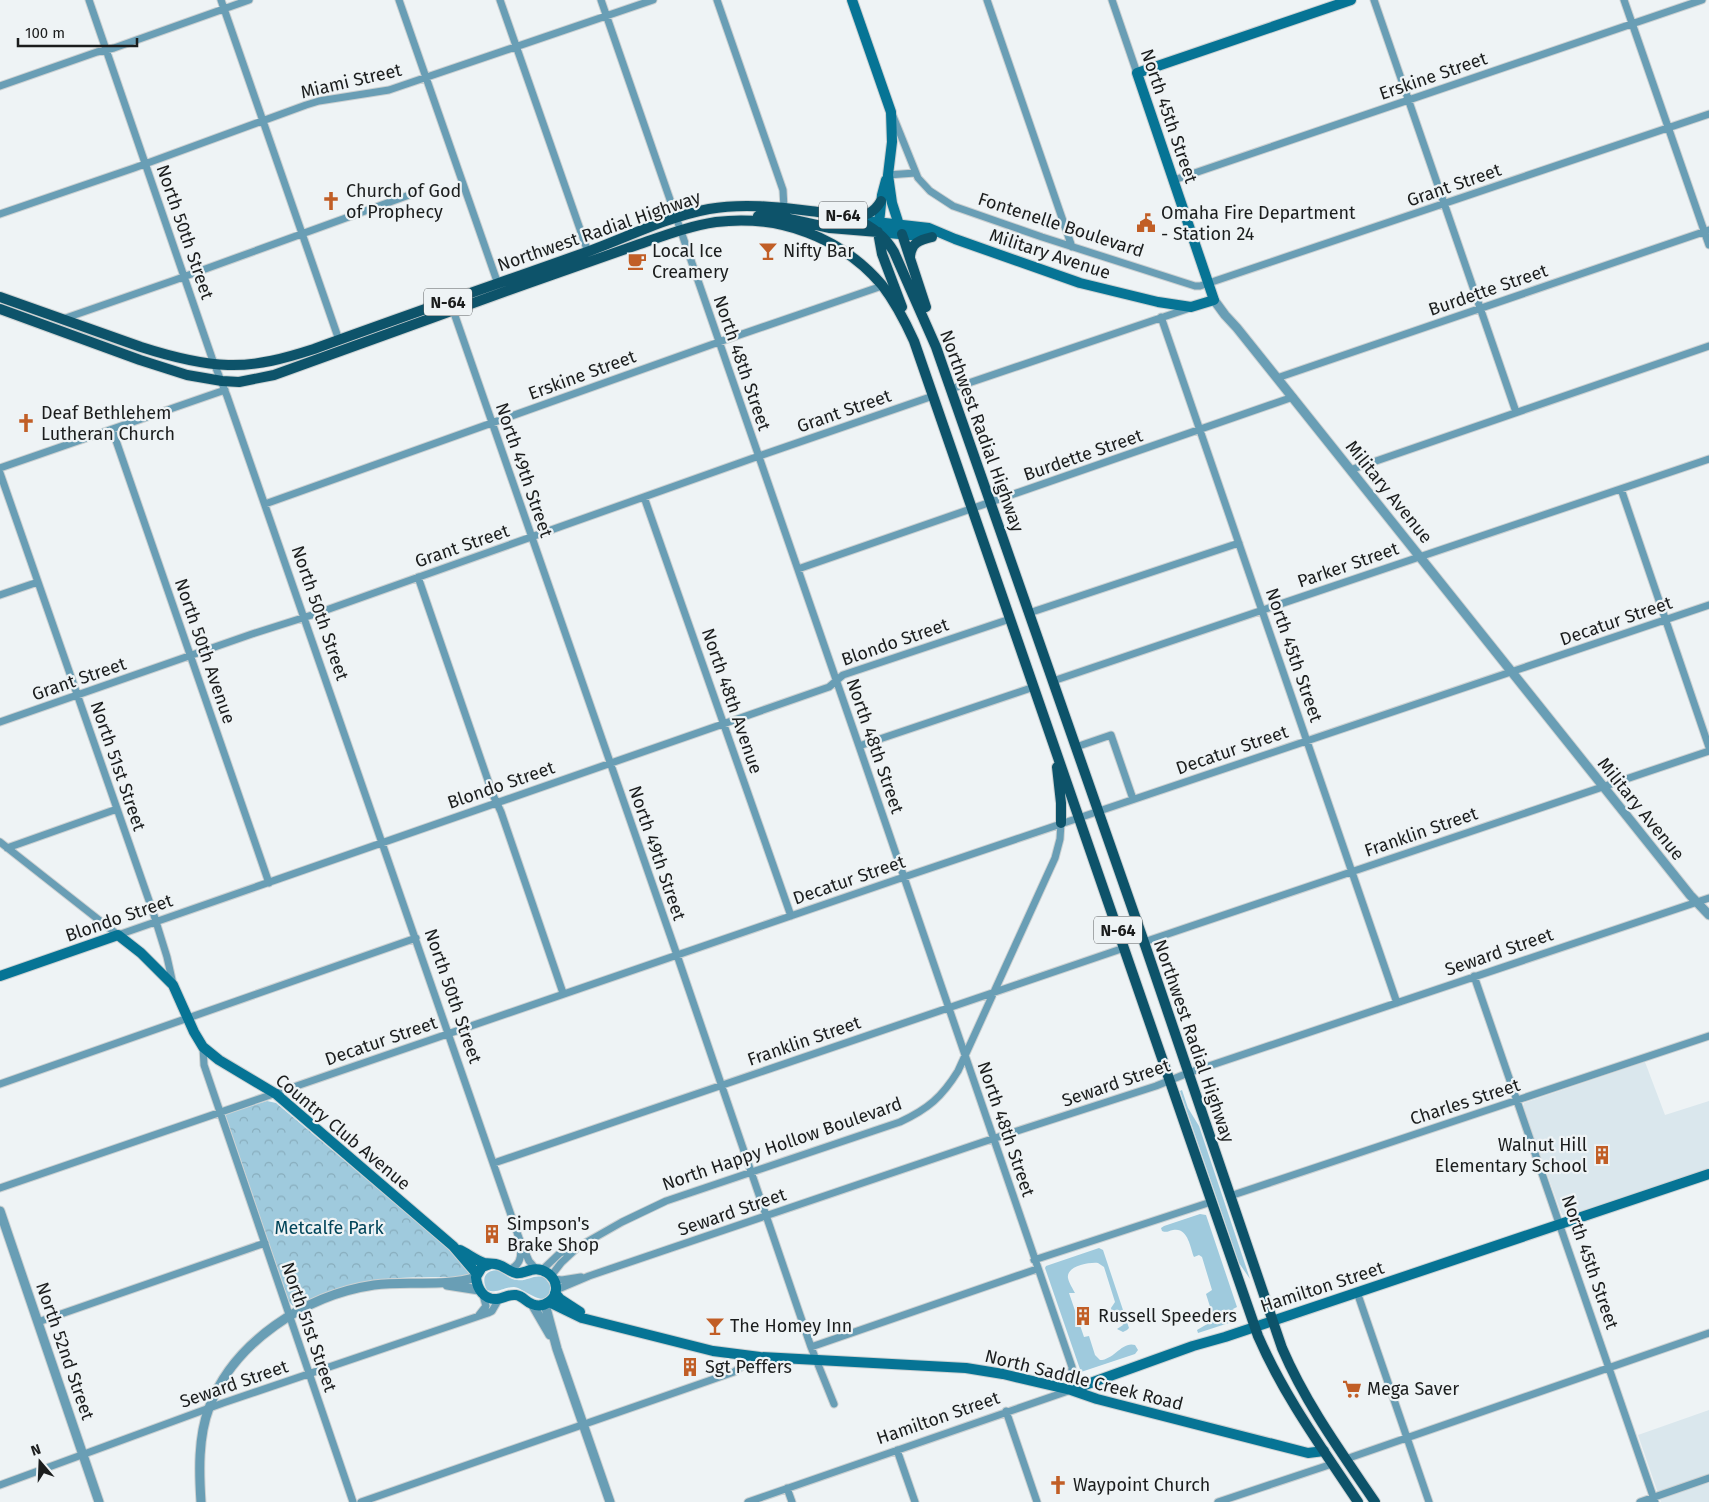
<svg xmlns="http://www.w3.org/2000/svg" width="1709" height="1502" font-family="'Fira Sans',sans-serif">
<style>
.built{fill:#dae7ed}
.grass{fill:#9fcadd}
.park{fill:url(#park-crowns)}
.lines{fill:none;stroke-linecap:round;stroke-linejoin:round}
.minor-casing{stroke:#ccd1d2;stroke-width:9}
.tertiary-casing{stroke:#ccd1d2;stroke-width:11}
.secondary-casing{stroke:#ccd1d2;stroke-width:12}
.primary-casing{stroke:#ccd1d2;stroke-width:12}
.minor{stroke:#699eb5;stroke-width:7}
.tertiary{stroke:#699eb5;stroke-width:9}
.secondary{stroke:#067495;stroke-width:10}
.primary{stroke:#0d536a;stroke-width:10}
.labels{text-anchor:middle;stroke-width:4.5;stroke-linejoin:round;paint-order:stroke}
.shield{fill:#eef3f5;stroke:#5a5d5e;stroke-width:1}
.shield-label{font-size:16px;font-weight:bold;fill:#1b1d1d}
.street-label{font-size:18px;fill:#1b1d1d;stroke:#eef3f5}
.poi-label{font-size:18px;fill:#1b1d1d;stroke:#eef3f5;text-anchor:start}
.park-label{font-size:18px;fill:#004459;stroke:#eef3f5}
</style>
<defs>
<pattern id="park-crowns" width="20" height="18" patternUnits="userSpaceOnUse" patternTransform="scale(1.25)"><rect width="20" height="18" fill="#9fcadd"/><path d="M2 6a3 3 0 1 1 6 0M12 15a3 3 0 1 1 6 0" fill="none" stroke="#88adbd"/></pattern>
</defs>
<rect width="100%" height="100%" fill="#eef3f5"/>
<path class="built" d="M1645 1062 1665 1115 1709 1101V1168L1566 1216 1562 1215 1523 1108 1524 1103Z
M1709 1410V1502H1661L1638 1435Z"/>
<path class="grass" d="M1182 1090 1188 1108 1199 1126 1250 1279 1239 1263 1180 1091Z
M1200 1214 1206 1215 1237 1307 1233 1309 1237 1317 1235 1321 1198 1333 1197 1330 1209 1323 1213 1316 1206 1294 1212 1290 1202 1257 1199 1255 1194 1257C1190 1247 1188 1227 1173 1230 1168 1231 1167 1233 1162 1231L1161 1228 1164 1226Z
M1099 1248 1103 1250 1129 1328 1127 1330 1123 1332 1117 1329 1123 1325 1120 1316 1113 1317 1111 1308 1115 1302 1104 1267 1098 1263C1089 1262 1066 1266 1068 1278 1069 1283 1073 1289 1075 1293H1069L1084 1337 1089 1336 1095 1355 1100 1360C1114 1360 1122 1341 1135 1345L1138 1350 1135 1354 1081 1372 1045 1268 1046 1266Z
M499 1270C505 1274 510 1280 517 1280 527 1282 535 1273 545 1278L550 1285C551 1315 523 1287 514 1287 503 1287 498 1294 487 1290 481 1278 485 1270 499 1270Z"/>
<path class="park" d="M267 1101 276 1103 466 1263 472 1275 469 1277C436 1277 401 1276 369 1281 344 1285 322 1295 300 1305L293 1306 289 1302 225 1114Z"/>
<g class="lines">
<g class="minor-casing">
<path id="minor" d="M89 0 212 358 227 396 519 1238 529 1261 536 1269
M221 0 339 340
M399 0 498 284
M500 0 588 252
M601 0 859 746 1072 1367 1071 1390 748 1502
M717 0 783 190 784 208
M987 0 1072 247
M1112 0 1137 73
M1374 0 1516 412
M1624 0 1709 245
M0 86 97 52 114 48 249 0
M893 116 918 178 930 191 953 206 1042 237 1195 286H1200L1709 114
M888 175 915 173
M1174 180 1702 0
M0 214 134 168 306 105 319 101 389 90 653 0
M453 310 677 955 811 1347 834 1404
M1161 317 1397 1003
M63 319 175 280 412 194
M1277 378 1709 230
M951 389 1190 308
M112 429 269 883
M0 468 225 390
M1350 470 1709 346
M0 473 153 912 167 957 173 984
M1621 489 1709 747
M644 497 791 916
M265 504 719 342 882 286
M798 569 1293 397
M418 577 493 795 501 812 563 993
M0 595 38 582
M1029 613 1239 543
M1053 681 1709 459
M0 722 252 634 315 614 759 456 933 396
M859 746 1034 687
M1076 747 1111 735 1133 799
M0 842 118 935 829 687 843 675 1010 619
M7 848 117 809
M1144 942 1709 751
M1474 976 1655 1502
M203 1047 204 1065 353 1502
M0 1084 416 938
M494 1163 1124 948
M0 1188 904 877 1709 605
M1230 1196 1709 1036
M1034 1260 1211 1202
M508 1270C520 1266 522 1257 520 1246
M541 1271 560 1253 578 1247 622 1222 666 1201 900 1122C928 1109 942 1097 958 1071L1055 858 1060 839 1061 823
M551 1276 561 1263 576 1249
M553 1279 562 1280 581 1277
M556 1290 589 1276 983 1142 1156 1086 1188 1073 1709 898
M1357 1292 1429 1502
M479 1315 486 1306 483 1295
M38 1322 265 1243
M811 1347 1037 1269
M1006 1411 1037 1502
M897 1450 915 1502
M1346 1459 1709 1333
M0 1485 223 1403 488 1313 492 1311 499 1299
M787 1488 792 1502
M361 1502 734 1372 741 1367 750 1356
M1218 1502 1332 1464
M1640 1502 1709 1478"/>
</g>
<g class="tertiary-casing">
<path id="tertiary" d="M1214 300 1225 315 1237 328 1690 895 1709 915
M0 1211 99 1502
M447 1285 479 1290
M547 1303 546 1308 557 1349 610 1502
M532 1304 550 1335
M201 1502C199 1472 198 1437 209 1408 233 1342 306 1295 374 1285 408 1280 443 1288 476 1277"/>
</g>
<g class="secondary-casing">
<path id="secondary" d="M852 0 891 112 892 142 888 175 892 203 901 231
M886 180 882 195 878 232 931 237
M858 220 929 228 955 239 1080 283 1158 302 1191 307 1214 300 1137 73 1351 0
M0 976 118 935 141 953 173 985 194 1032 203 1047 219 1060 276 1094 453 1246 477 1274
M460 1250C468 1254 476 1260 484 1263 489 1264 494 1263 499 1265 505 1267 510 1272 516 1273 521 1274 526 1271 531 1270 542 1267 555 1275 556 1287 557 1299 544 1309 532 1304 526 1302 523 1296 516 1295 509 1294 504 1298 497 1299 484 1300 477 1289 476 1277L482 1267 490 1264
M555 1293 560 1299 580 1312
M549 1302 582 1318 713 1351 760 1357 966 1368 1003 1374 1071 1390 1097 1399 1308 1453 1324 1451
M1071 1390 1193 1346 1225 1337 1709 1174"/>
</g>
<g class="primary-casing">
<path id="primary" d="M758 216H776L830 228 878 232 882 254 902 307
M851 216C865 217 874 213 881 201
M902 234 926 307
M910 257C911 243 919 240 932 237
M0 297 141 347C169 356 198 364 228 365 258 366 286 358 314 349 404 316 494 285 584 253 626 238 666 217 709 209 743 203 777 207 810 211 825 213 841 213 855 219 872 226 885 236 894 252L936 347 1144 942 1282 1348C1306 1404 1341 1452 1375 1502
M0 309 140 360 187 375 222 381 239 382 274 375C358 345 442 314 526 284 563 271 600 258 637 245 663 236 689 226 716 222 779 214 841 237 882 285 895 302 905 321 914 341L1258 1336C1284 1396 1322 1448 1358 1502
M1057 767 1061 803V823"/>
</g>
<use href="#minor" class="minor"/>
<use href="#tertiary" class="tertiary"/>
<use href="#secondary" class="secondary"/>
<use href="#primary" class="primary"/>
</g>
<defs>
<g id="church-bare" transform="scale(1.5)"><path d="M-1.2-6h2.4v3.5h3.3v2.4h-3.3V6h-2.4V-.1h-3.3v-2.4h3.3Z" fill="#c15e26" stroke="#eef3f5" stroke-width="2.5" paint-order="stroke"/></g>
<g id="civic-bare" transform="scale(1.5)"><path d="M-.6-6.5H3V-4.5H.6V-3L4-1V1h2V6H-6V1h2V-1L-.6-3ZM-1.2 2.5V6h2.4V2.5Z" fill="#c15e26" stroke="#eef3f5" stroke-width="2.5" paint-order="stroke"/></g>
<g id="bar-bare" transform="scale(1.5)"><path d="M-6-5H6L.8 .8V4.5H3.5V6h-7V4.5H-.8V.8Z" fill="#c15e26" stroke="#eef3f5" stroke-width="2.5" paint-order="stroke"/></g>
<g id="cafe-bare" transform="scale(1.5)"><path d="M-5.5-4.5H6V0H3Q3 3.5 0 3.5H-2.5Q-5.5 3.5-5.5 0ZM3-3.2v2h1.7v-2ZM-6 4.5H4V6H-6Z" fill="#c15e26" stroke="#eef3f5" stroke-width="2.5" paint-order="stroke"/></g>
<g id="building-bare" transform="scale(1.5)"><path d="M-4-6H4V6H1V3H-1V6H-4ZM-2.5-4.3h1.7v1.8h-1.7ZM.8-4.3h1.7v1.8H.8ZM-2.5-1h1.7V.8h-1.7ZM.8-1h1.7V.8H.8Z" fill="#c15e26" stroke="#eef3f5" stroke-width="2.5" paint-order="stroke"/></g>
<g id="supermarket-bare" transform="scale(1.5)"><path d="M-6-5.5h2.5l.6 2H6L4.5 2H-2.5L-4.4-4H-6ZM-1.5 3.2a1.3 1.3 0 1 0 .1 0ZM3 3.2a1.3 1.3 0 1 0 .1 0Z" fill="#c15e26" stroke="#eef3f5" stroke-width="2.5" paint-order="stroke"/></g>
</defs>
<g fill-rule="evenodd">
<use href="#church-bare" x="331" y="201"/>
<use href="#civic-bare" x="1146" y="223"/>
<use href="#bar-bare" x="768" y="251"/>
<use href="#cafe-bare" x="637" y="261"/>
<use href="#church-bare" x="26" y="423"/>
<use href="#building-bare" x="1602" y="1155"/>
<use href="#building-bare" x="492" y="1234"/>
<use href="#building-bare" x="1083" y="1316"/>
<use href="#bar-bare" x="715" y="1326"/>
<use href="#building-bare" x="690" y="1367"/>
<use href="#supermarket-bare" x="1352" y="1389"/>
<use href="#church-bare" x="1058" y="1485"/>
</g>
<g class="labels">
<g class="shield">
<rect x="819" y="201.5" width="48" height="27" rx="4"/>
<rect x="424" y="288.5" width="48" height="27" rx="4"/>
<rect x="1094" y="916.5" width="48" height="27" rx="4"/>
</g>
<g class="shield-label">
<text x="843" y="221">N-64</text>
<text x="448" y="308">N-64</text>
<text x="1118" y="936">N-64</text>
</g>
<g class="street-label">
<text transform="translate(1433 76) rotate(-19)" y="6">Erskine Street</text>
<text transform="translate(351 81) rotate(-13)" y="6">Miami Street</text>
<text transform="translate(1169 116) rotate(71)" y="6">North 45th Street</text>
<text transform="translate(1454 185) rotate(-19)" y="6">Grant Street</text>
<text transform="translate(1061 225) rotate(18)" y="6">Fontenelle Boulevard</text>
<text transform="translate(599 231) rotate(-19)" y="6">Northwest Radial Highway</text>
<text transform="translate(185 232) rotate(71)" y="6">North 50th Street</text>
<text transform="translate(1050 254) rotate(18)" y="6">Military Avenue</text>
<text transform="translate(1488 290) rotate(-19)" y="6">Burdette Street</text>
<text transform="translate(742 363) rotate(71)" y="6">North 48th Street</text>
<text transform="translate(582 375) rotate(-20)" y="6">Erskine Street</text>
<text transform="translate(844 411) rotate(-19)" y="6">Grant Street</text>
<text transform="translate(982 431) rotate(70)" y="6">Northwest Radial Highway</text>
<text transform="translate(1083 455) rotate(-19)" y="6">Burdette Street</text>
<text transform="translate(524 470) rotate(71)" y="6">North 49th Street</text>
<text transform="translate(1389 492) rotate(51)" y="6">Military Avenue</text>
<text transform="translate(462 546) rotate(-19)" y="6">Grant Street</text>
<text transform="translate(1348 565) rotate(-19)" y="6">Parker Street</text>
<text transform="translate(320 613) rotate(71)" y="6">North 50th Street</text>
<text transform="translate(1616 621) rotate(-19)" y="6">Decatur Street</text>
<text transform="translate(895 642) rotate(-19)" y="6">Blondo Street</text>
<text transform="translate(205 651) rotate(71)" y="6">North 50th Avenue</text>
<text transform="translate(1294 655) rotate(71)" y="6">North 45th Street</text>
<text transform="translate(79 679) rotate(-19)" y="6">Grant Street</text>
<text transform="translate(732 701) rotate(71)" y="6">North 48th Avenue</text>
<text transform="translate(875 746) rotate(71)" y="6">North 48th Street</text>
<text transform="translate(1232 750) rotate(-19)" y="6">Decatur Street</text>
<text transform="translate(118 766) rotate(71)" y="6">North 51st Street</text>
<text transform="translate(501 785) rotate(-19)" y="6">Blondo Street</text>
<text transform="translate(1641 809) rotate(51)" y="6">Military Avenue</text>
<text transform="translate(1421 832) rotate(-19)" y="6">Franklin Street</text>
<text transform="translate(657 853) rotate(71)" y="6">North 49th Street</text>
<text transform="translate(849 880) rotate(-19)" y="6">Decatur Street</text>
<text transform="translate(119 918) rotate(-19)" y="6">Blondo Street</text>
<text transform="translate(1499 952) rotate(-19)" y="6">Seward Street</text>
<text transform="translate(453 996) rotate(71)" y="6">North 50th Street</text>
<text transform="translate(381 1041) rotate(-19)" y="6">Decatur Street</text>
<text transform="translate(804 1041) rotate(-19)" y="6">Franklin Street</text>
<text transform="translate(1194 1041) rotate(71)" y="6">Northwest Radial Highway</text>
<text transform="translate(1116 1083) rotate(-19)" y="6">Seward Street</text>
<text transform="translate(1465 1102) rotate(-18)" y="6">Charles Street</text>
<text transform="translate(1006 1129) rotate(71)" y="6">North 48th Street</text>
<text transform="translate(343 1132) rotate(40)" y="6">Country Club Avenue</text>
<text transform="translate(782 1144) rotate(-19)" y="6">North Happy Hollow Boulevard</text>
<text transform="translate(732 1212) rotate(-19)" y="6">Seward Street</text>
<text transform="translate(1590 1262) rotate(71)" y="6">North 45th Street</text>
<text transform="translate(1322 1287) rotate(-18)" y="6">Hamilton Street</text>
<text transform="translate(309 1327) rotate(71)" y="6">North 51st Street</text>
<text transform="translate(65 1351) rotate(71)" y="6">North 52nd Street</text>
<text transform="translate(1084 1380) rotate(14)" y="6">North Saddle Creek Road</text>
<text transform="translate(234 1384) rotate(-19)" y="6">Seward Street</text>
<text transform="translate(938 1418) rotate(-19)" y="6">Hamilton Street</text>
</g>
<g class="poi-label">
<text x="346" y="197">Church of God<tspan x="346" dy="21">of Prophecy</tspan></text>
<text x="1161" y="219">Omaha Fire Department<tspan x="1161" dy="21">- Station 24</tspan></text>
<text x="652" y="257">Local Ice<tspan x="652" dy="21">Creamery</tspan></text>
<text x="783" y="257">Nifty Bar</text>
<text x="41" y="419">Deaf Bethlehem<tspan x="41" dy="21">Lutheran Church</tspan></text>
<text x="1587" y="1151" text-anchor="end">Walnut Hill<tspan x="1587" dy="21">Elementary School</tspan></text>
<text x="507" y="1230">Simpson's<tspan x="507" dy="21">Brake Shop</tspan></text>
<text x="1098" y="1322">Russell Speeders</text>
<text x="730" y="1332">The Homey Inn</text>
<text x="705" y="1373">Sgt Peffers</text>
<text x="1367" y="1395">Mega Saver</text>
<text x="1073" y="1491">Waypoint Church</text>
</g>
<g class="park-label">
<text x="329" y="1234">Metcalfe Park</text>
</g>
</g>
<g transform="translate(40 1462) rotate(341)" stroke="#eef3f5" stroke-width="4" paint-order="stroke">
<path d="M0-4L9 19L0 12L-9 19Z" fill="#1b1d1d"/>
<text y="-8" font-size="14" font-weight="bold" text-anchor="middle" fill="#1b1d1d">N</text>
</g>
<path d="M18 38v8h119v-8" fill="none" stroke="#1b1d1d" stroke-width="2.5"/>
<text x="25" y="38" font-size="15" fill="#1b1d1d" stroke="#eef3f5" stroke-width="4" paint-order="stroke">100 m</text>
</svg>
